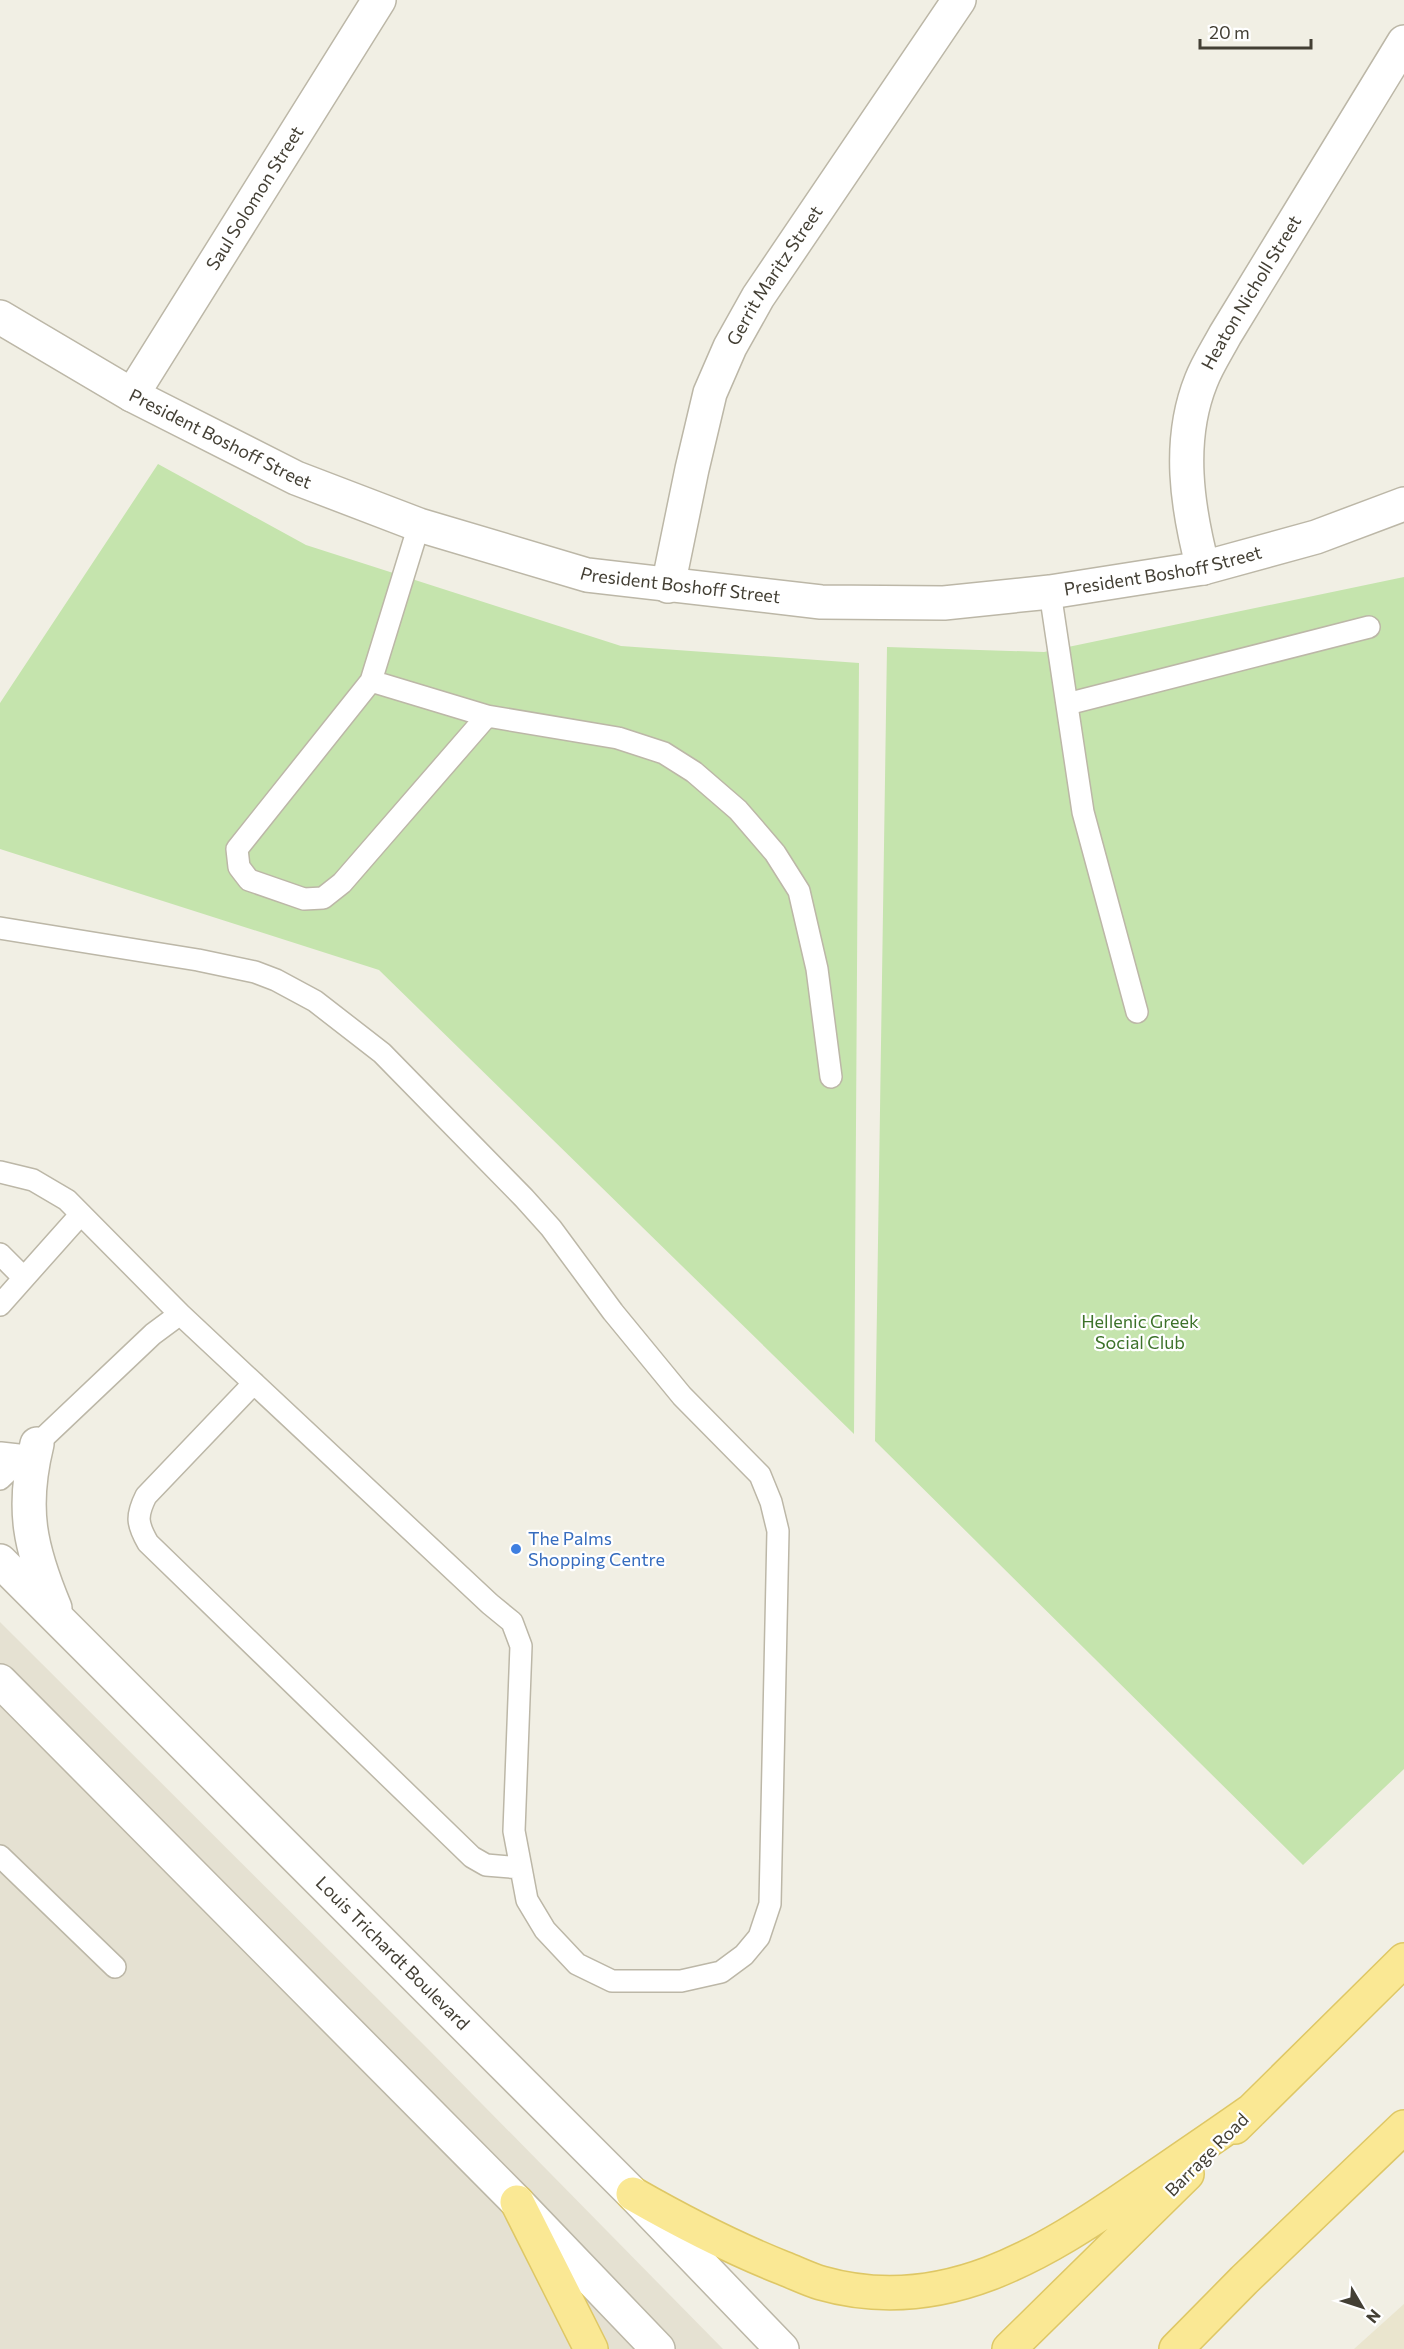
<svg xmlns="http://www.w3.org/2000/svg" width="1404" height="2349" font-family="Commissioner,sans-serif">
<style>
.residential{fill:#e5e1d2}
.education{fill:#eae5ce}
.green{fill:#c5e4ad}
.lines{fill:none;stroke-linecap:round;stroke-linejoin:round}
.service-casing{stroke:#bcb7a7;stroke-width:24}
.minor-casing{stroke:#bcb7a7;stroke-width:36}
.tertiary-casing{stroke:#bcb7a7;stroke-width:36}
.primary-casing{stroke:#dec765;stroke-width:36}
.service{stroke:#fff;stroke-width:21}
.minor{stroke:#fff;stroke-width:33}
.tertiary{stroke:#fff;stroke-width:33}
.primary{stroke:#fae894;stroke-width:33}
.shop-dot{fill:#3f7fe0;stroke:#fff;stroke-width:2}
.labels{text-anchor:middle;stroke-width:4.5;stroke-linejoin:round;paint-order:stroke}
.street-label{font-size:18px;fill:#433f34;stroke:#fff}
.park-label{font-size:18px;fill:#3d722a;stroke:#fff}
.shop-label{font-size:18px;fill:#366cbe;stroke:#fff;text-anchor:start}
</style>
<rect width="100%" height="100%" fill="#f1efe4"/>
<path class="residential" d="M0 1622 428 2049 723 2349H0Z"/>
<path class="education" d="M1404 2304V2349H1354Z"/>
<path class="green" d="M158 464 306 545 621 646 859 663 854 1434 379 970 0 849V703Z
M1404 577V1769L1303 1865 875 1441 887 647 1044 652Z"/>
<g class="lines">
<g class="service-casing">
<path id="service" d="M419 525 371 681 487 716 618 738 664 753 694 772 738 810 775 853 799 891 817 969 831 1077
M1050 592 1083 812 1137 1012
M371 681 237 849 239 867 249 880 304 899 323 898 342 883 487 716
M1067 704 1369 627
M0 928 198 960 255 972 276 980 315 1001 382 1053 524 1198 551 1228 613 1312 682 1396 760 1475 771 1502 778 1531 770 1904 759 1937 744 1955 721 1972 681 1981H612L577 1964 545 1930 527 1900 521 1868 514 1831 521 1646 512 1622 490 1604 180 1314 153 1334 0 1479
M0 1172 33 1180 67 1200 180 1314
M0 1254 24 1278 0 1305
M24 1278 81 1214
M254 1383 146 1496C136 1516 137 1524 148 1543L472 1857 486 1865 521 1868
M0 1856 115 1967"/>
</g>
<g class="minor-casing">
<g id="minor">
<path id="s1" d="M0 317 132 395 296 478 419 525 587 575 821 602 944 603 1050 592 1203 568 1316 537 1404 504"/>
<path id="s2" d="M132 395 379 0"/>
<path id="s3" d="M1203 568C1187 507 1177 441 1201 381 1207 365 1217 350 1225 335L1404 42"/>
<path id="s4" d="M668 586 692 469 710 393 730 347 758 297 959 0"/>
</g>
</g>
<g class="tertiary-casing">
<g id="tertiary">
<path d="M37 1444C21 1509 30 1548 55 1608"/>
<path d="M0 1459 18 1461"/>
<path id="s5" d="M0 1561 633 2194 782 2349"/>
<path d="M0 1681 517 2202 658 2349"/>
</g>
</g>
<g class="primary-casing">
<path id="primary" d="M1235 2127 1404 1960
M633 2194C682 2222 730 2247 783 2268 796 2273 808 2279 821 2283 943 2318 1043 2254 1139 2188 1177 2162 1214 2137 1251 2111
M517 2202 591 2349
M1009 2349 1187 2174
M1176 2349 1244 2280 1404 2127"/>
</g>
<use href="#service" class="service"/>
<use href="#minor" class="minor"/>
<use href="#tertiary" class="tertiary"/>
<use href="#primary" class="primary"/>
</g>
<circle class="shop-dot" cx="516" cy="1549" r="6"/>
<g class="labels">
<g class="street-label">
<text dy="6" stroke="none"><textPath href="#s2" startOffset="232">Saul Solomon Street</textPath></text>
<text dy="6" stroke="none"><textPath href="#s4" startOffset="332">Gerrit Maritz Street</textPath></text>
<text dy="6" stroke="none"><textPath href="#s3" startOffset="292">Heaton Nicholl Street</textPath></text>
<text dy="6" stroke="none"><textPath href="#s1" startOffset="252">President Boshoff Street</textPath></text>
<text dy="6" stroke="none"><textPath href="#s1" startOffset="1224">President Boshoff Street</textPath></text>
<text dy="6" stroke="none"><textPath href="#s1" startOffset="738">President Boshoff Street</textPath></text>
<text dy="6" stroke="none"><textPath href="#s5" startOffset="555">Louis Trichardt Boulevard</textPath></text>
<text transform="translate(1207 2155) rotate(-45)" y="6">Barrage Road</text>
</g>
<g class="park-label">
<text x="1140" y="1328">Hellenic Greek<tspan x="1140" dy="21">Social Club</tspan></text>
</g>
<g class="shop-label">
<text x="528" y="1545">The Palms<tspan x="528" dy="21">Shopping Centre</tspan></text>
</g>
</g>
<g transform="translate(1362 2307) rotate(129)" stroke="#ffffff" stroke-width="4.5" paint-order="stroke">
<path d="M0-4.5L10 22L0 15L-10 22Z" fill="#433f34"/>
<text y="-9" font-size="16" font-weight="bold" text-anchor="middle" fill="#433f34">N</text>
</g>
<path d="M1200 39v9h111v-9" fill="none" stroke="#433f34" stroke-width="3"/>
<text x="1209" y="39" font-size="18" fill="#433f34" stroke="#ffffff" stroke-width="4.5" paint-order="stroke">20 m</text>
</svg>
